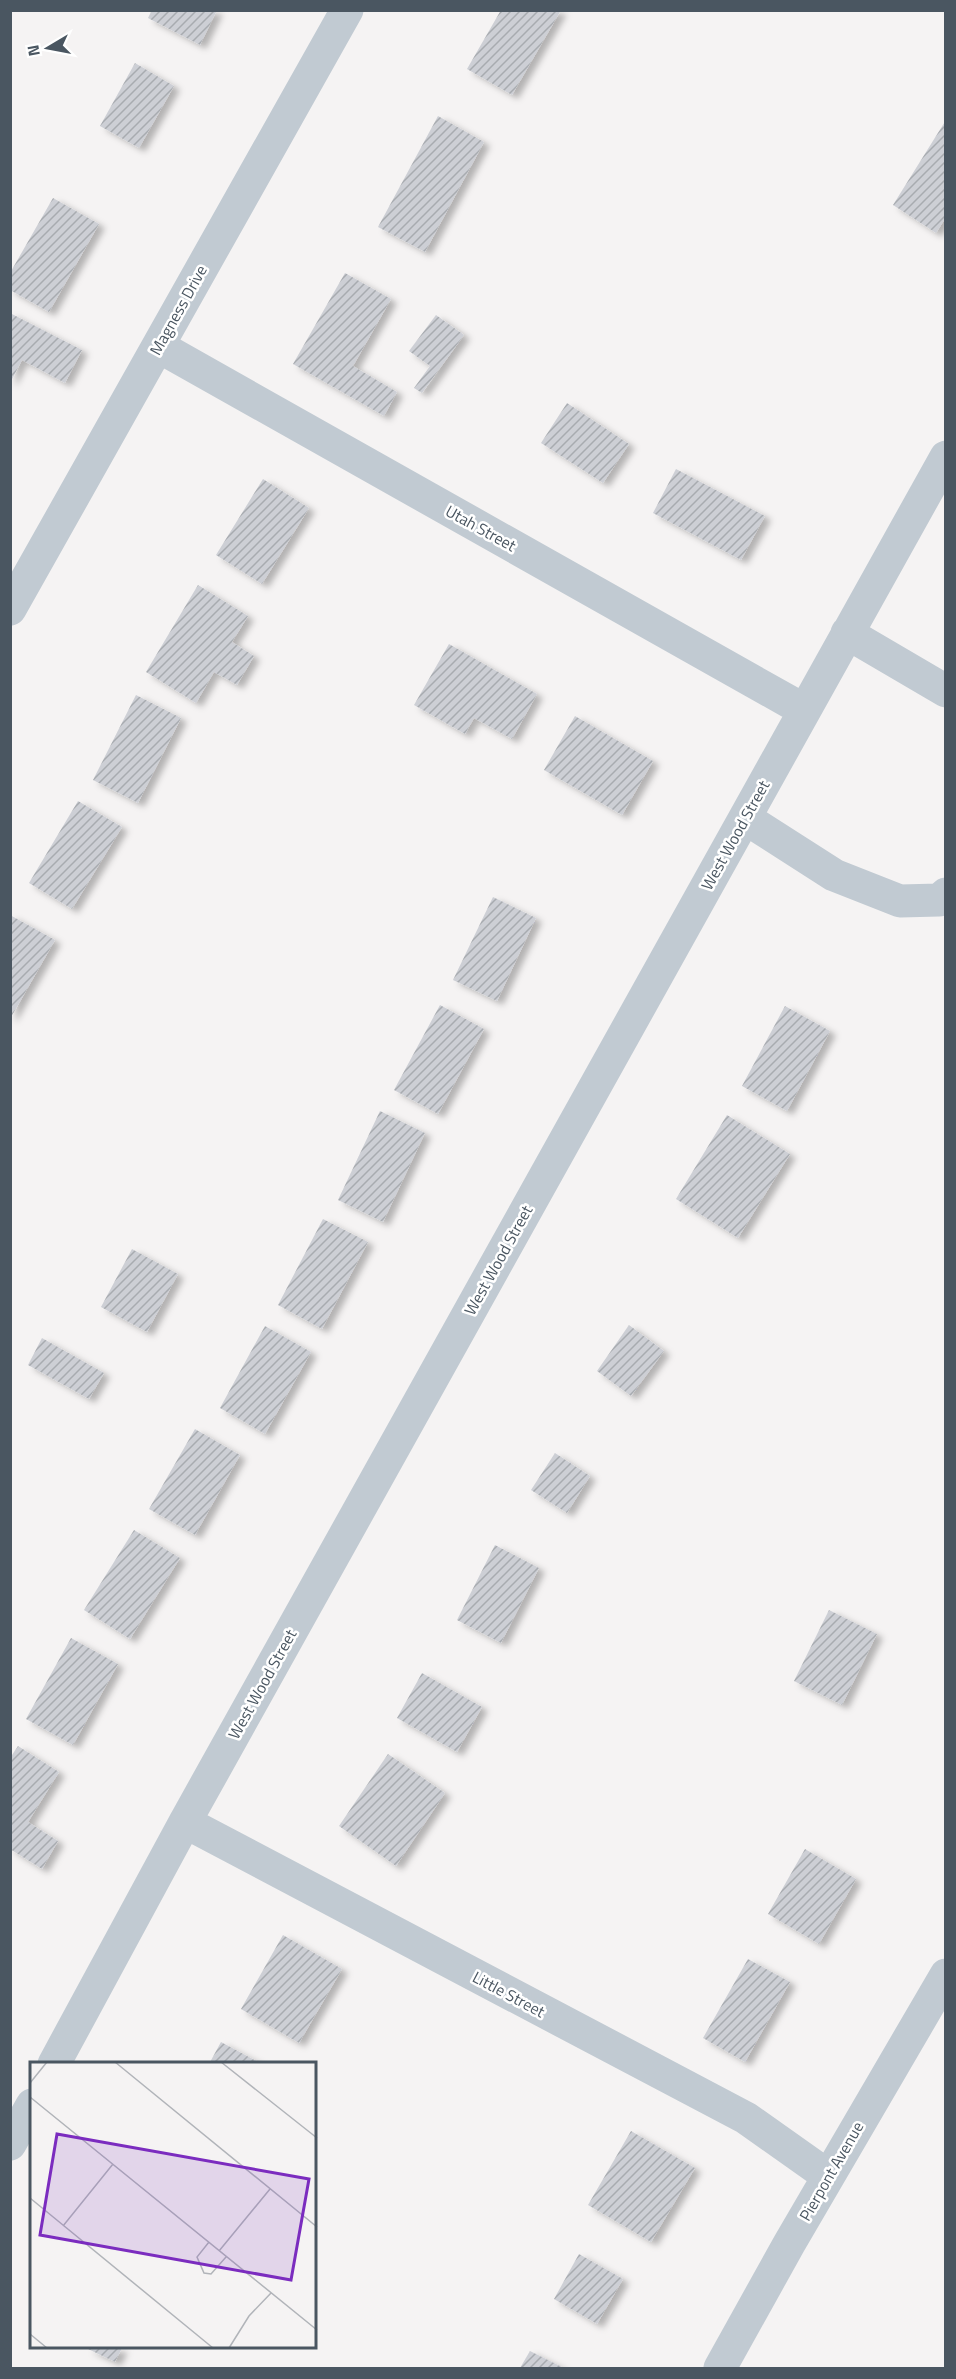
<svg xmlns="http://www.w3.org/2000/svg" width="956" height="2379" font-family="'Titillium Web',sans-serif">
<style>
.building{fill:url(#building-hatch);filter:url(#shadow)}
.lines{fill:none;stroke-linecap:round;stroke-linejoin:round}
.minor{stroke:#c1cad2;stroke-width:33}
.labels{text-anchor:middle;stroke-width:5;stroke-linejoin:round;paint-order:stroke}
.street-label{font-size:16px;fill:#4a5661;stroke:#fff}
.inset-road{fill:none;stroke:#b1b4b9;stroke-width:1.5}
.view{fill:#7b2cbf;fill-opacity:0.15;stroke:#7b2cbf;stroke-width:3}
.inset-edge{fill:none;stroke:#4a5661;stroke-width:3}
</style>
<defs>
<pattern id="building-hatch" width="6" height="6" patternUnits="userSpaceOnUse" patternTransform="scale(1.5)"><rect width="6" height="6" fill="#cdcfd5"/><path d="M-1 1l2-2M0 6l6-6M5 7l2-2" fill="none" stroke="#a8abb0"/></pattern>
<filter id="shadow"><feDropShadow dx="6" dy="4" stdDeviation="3" flood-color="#0004"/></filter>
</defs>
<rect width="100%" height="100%" fill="#f5f3f3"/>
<path class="building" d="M152 10H217L200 45 148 18Z
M501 10H561L512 95 467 69Z
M135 63 174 86 139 148 100 126Z
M438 116 484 142 425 252 378 227Z
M946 120V217L936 233 893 205Z
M53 198 99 224 49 312 10 290V273Z
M345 273 391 299 353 366 397 392 384 416 293 364Z
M10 313 82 350 65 383 22 360 10 383Z
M436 315 464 335 422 393 414 388 430 366 409 351Z
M567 403 629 444 603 483 541 443Z
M676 469 765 516 741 560 653 513Z
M263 479 309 508 262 584 216 555Z
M198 585 248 616 232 642 254 656 237 685 214 672 196 703 146 672Z
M449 644 537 694 512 739 474 718 465 734 414 705Z
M136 695 181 718 138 803 93 780Z
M575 716 653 761 622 815 544 770Z
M78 801 122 827 72 909 29 883Z
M493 897 536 918 497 1001 453 980Z
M10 915 55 940 10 1019Z
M440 1005 484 1029 438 1114 394 1090Z
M785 1006 830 1031 787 1111 742 1086Z
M380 1111 425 1133 383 1222 338 1200Z
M727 1115 790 1154 738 1238 676 1199Z
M323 1219 368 1242 322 1329 278 1305Z
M132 1249 178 1274 147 1332 101 1307Z
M629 1325 664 1351 631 1396 597 1371Z
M265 1326 311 1352 265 1434 220 1408Z
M42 1338 104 1373 89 1399 28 1365Z
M195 1429 240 1455 195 1535 149 1509Z
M555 1453 590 1476 567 1513 531 1490Z
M134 1530 180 1558 130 1639 84 1610Z
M495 1545 539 1568 501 1643 457 1620Z
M829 1610 877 1634 842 1705 794 1681Z
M71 1638 118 1664 73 1745 26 1719Z
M422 1673 482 1707 457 1752 397 1718Z
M18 1746 59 1772 28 1822 58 1841 42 1869 10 1849V1758Z
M388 1754 445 1793 396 1866 339 1826Z
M805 1849 856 1879 819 1944 768 1914Z
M283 1935 342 1969 299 2043 241 2009Z
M748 1959 790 1982 745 2062 703 2038Z
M221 2042 262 2064H209Z
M631 2131 695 2168 651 2242 588 2205Z
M579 2254 623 2279 597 2324 554 2299Z
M86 2348H122L115 2362Z
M530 2351 564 2368H520Z"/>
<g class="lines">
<path class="minor" d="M158 346 804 710
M10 609 347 10
M847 633 946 691
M745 818 834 875 900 901 939 900 946 894
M185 1822 746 2118 828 2176
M54 2064 185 1822 946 457
M10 2144 32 2105
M720 2368 789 2244 946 1975"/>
</g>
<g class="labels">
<g class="street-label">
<text transform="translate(178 310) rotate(-61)" y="6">Magness Drive</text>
<text transform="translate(481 528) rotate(29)" y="6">Utah Street</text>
<text transform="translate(735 835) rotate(-61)" y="6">West Wood Street</text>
<text transform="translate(498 1260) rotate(-61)" y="6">West Wood Street</text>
<text transform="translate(262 1684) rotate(-61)" y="6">West Wood Street</text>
<text transform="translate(509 1994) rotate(28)" y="6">Little Street</text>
<text transform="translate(831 2171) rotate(-60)" y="6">Pierpont Avenue</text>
</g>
</g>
<g transform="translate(30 2062)">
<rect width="286" height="286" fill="#f5f3f3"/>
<path class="inset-road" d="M85 0 287 165M191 0 287 76M0 21 17 0M0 35 287 268M0 136 183 286M33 164 83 102M179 180 167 195 174 211 181 212 196 195M189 189 240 127M0 272 17 286M199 286 219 254 241 231"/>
<path class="view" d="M27 72 279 117 261 218 10 173Z"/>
<rect width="286" height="286" class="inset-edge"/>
</g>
<rect width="956" height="2379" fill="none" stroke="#4a5661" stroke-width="24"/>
<g transform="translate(48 48) rotate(260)" stroke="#ffffff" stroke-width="4.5" paint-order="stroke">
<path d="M0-4.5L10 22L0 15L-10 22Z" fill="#4a5661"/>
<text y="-9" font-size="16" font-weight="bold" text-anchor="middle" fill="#4a5661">N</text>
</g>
</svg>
